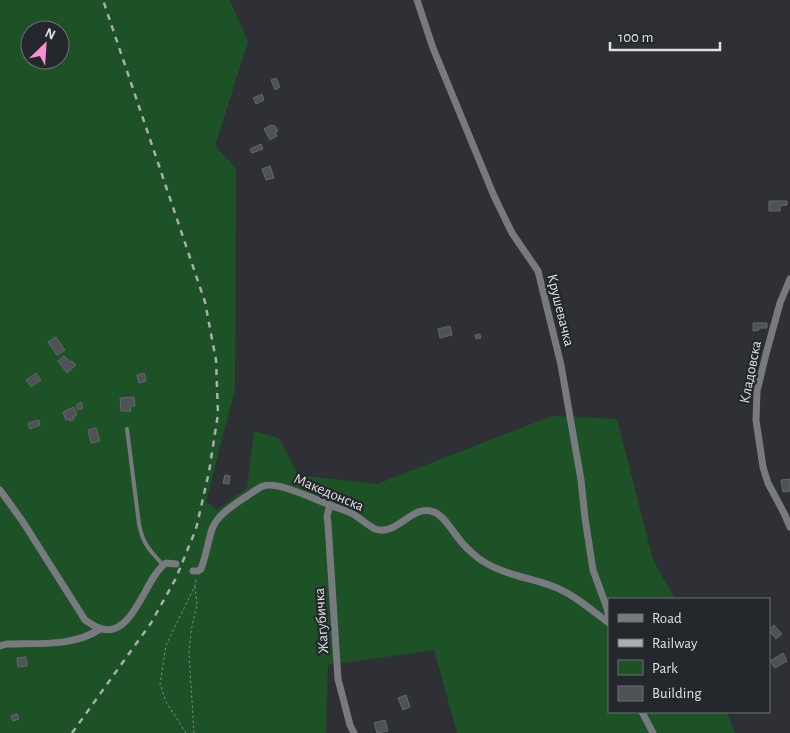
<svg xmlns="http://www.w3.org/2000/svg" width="790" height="733" font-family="'Alegreya Sans',sans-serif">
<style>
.green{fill:#1c5226;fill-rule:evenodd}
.building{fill:#4e5156;stroke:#64676c}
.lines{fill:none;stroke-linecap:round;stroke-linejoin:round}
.path{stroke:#85868a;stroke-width:1;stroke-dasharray:2.5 2.5;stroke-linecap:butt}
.lane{stroke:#787a80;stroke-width:4}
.street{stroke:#787a80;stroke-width:7}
.rail{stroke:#abadb0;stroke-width:2.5;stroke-dasharray:6 6;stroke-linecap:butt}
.labels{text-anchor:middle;stroke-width:4.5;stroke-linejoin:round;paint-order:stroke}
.street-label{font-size:15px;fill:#e0e1e4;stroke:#24272b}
</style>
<rect width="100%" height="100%" fill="#2e3035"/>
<path class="green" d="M0 0H230L248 42 215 146 236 168 235 389 206 502 217 510 247 488 254 431 279 438 298 475 377 484 552 416 617 419 653 560 675 599H609V712H727L735 733H457L434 650 328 665 326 733H0ZM30 30H60V60H30Z"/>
<path class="building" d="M276 78 280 87 275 90 271 80Z
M262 94 264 100 256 104 253 98Z
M271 125 272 126 274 125 278 131 275 132 277 136 270 140 264 129Z
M261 144 263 149 252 153 250 149Z
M270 166 274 178 266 180 262 169Z
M769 201H787V205L780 206V211H769Z
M753 323H767V328H759V330L753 331Z
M450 326 452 335 440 338 438 329Z
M480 334 481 338 476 339 475 335Z
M56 337 65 350 57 355 48 342Z
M64 356 70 362 72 361 76 365 67 373 58 361Z
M36 373 41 380 31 387 26 380Z
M144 373 146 381 139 383 137 375Z
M134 397 135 406H130L131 411H121L120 398Z
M81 402 83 408 78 410 76 405Z
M74 407 77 415 73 417 74 419 70 421 69 419 66 420 63 412Z
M39 420 40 425 30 429 28 423Z
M96 428 100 441 91 443 88 430Z
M225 475 230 476 229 484 223 483Z
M790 479V491L783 492 781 480Z
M774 625 782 634 776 639 769 630Z
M783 653 787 661 775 668 770 661Z
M26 657 27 666 18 667 17 658Z
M406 695 410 707 403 710 398 698Z
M17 714 19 719 13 721 11 716Z
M385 720 388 731 377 733 374 723Z"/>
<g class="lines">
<path class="path" d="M186 733 166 702 160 684 166 645 195 586 196 579
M194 733 189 654 191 631 197 604 195 587"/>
<path class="lane" d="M127 429 139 524C143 545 150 550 163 565"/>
<path class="street" d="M417 0 433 48 494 196 512 233 538 271 561 365 581 480 585 518 593 570 607 608 609 618
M790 279 780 303 766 354 757 391 756 420 763 467 768 483 784 513 790 527
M0 490 23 522 85 620C90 623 96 628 102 629 134 637 145 577 166 563L176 564
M330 505 327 516 328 524 338 679 350 725 354 733
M193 571H198L201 569C206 556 208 542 212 529 218 514 234 505 247 496 252 493 258 488 263 486 278 481 313 499 328 504 336 508 345 510 353 514 360 518 367 525 375 529 397 537 412 503 434 512 445 516 455 536 464 545 468 550 474 554 478 558 500 574 527 577 552 586 574 594 591 610 609 623
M0 646 7 644C37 643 74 647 100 629
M642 712 653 733"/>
<path class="rail" d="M72 733 151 623 176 578 196 529 209 472 218 414 216 360 205 302 103 0"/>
</g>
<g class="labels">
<g class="street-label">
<text transform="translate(561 310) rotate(76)" y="5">Крушевачка</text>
<text transform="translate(750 372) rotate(-79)" y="5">Кладовска</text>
<text transform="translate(329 492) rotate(23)" y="5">Македонска</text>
<text transform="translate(321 621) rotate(-94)" y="5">Жагубичка</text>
</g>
</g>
<rect x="608" y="598" width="162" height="115" fill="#24272b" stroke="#6f7175"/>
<rect x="618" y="614" width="25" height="8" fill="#787a80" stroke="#6f7175"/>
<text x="652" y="623" font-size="15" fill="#e0e1e4">Road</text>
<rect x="618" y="639" width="25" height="8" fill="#abadb0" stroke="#6f7175"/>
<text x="652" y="648" font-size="15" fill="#e0e1e4">Railway</text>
<rect x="618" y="660" width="25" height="15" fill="#1c5226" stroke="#6f7175"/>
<text x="652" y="673" font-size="15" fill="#e0e1e4">Park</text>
<rect x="618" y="686" width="25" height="15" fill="#4e5156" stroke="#6f7175"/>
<text x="652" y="698" font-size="15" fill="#e0e1e4">Building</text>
<g transform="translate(45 45) rotate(25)"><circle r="24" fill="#24272b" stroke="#6f7175"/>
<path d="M0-4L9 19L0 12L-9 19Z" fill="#f790cd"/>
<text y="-8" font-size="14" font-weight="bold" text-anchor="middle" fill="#e0e1e4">N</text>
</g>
<path d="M610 42v8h110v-8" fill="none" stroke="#e0e1e4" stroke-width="2.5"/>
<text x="618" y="42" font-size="15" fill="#e0e1e4" stroke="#24272b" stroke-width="4" paint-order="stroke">100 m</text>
</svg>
